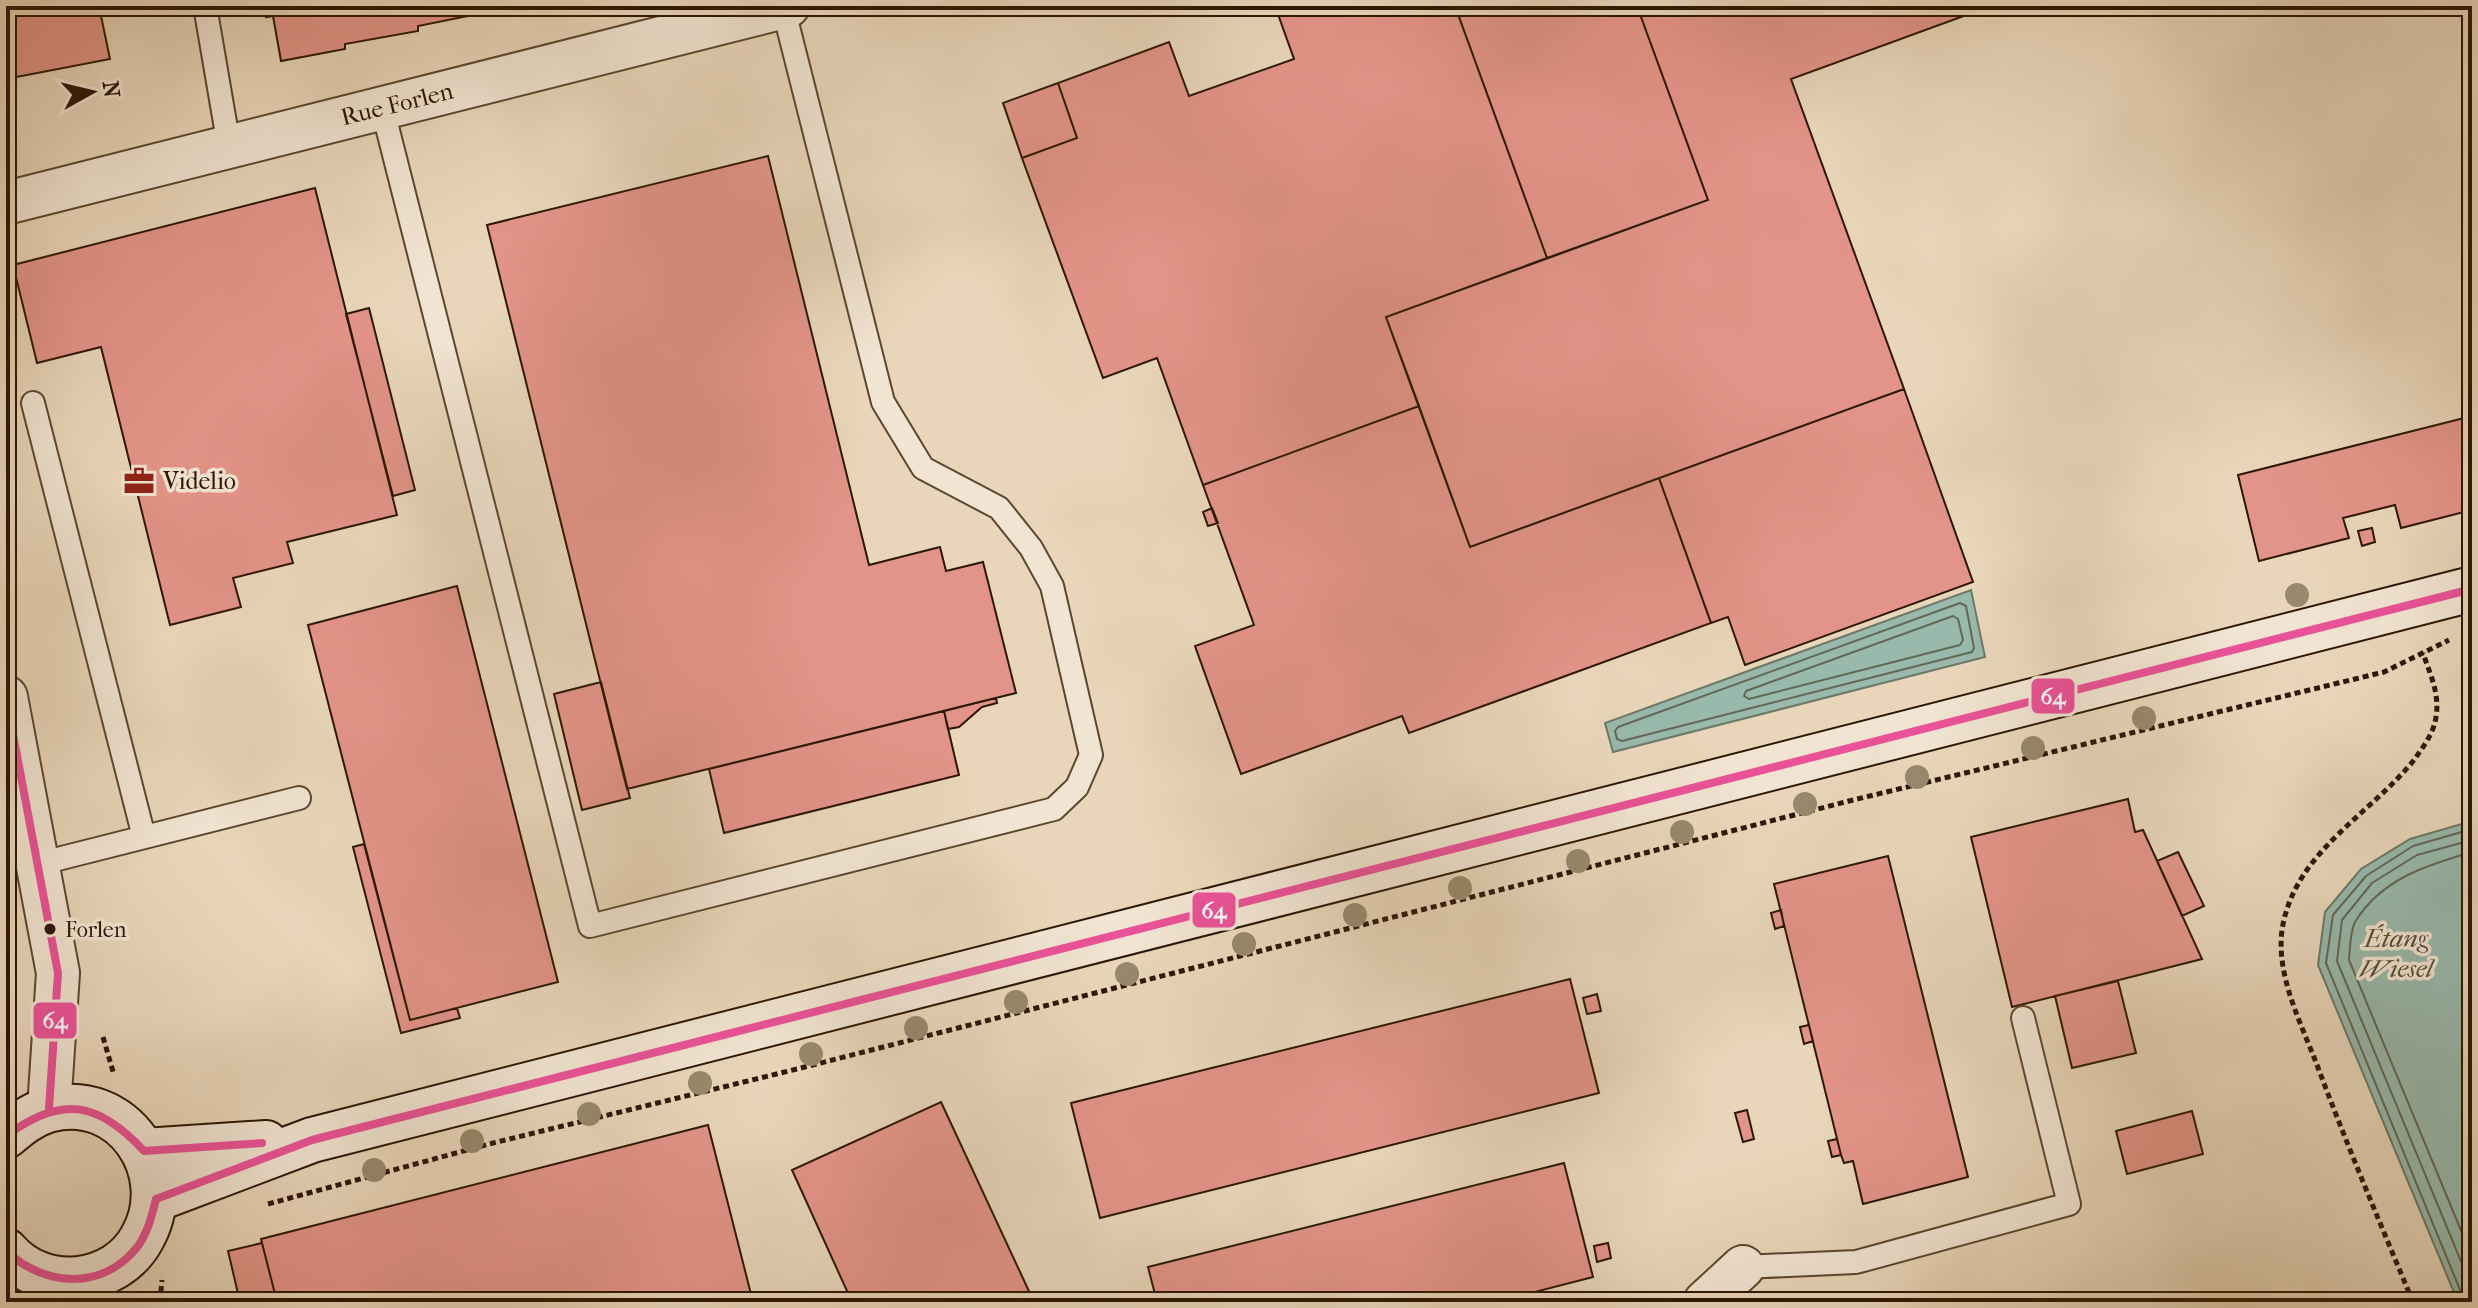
<svg xmlns="http://www.w3.org/2000/svg" width="2478" height="1308" font-family="'IM FELL French Canon',serif">
<style>
.water{fill:#98b9ac;stroke:#6d7867;stroke-width:2}
.lines{fill:none;stroke-linecap:round;stroke-linejoin:round}
.shore{stroke:#626856;stroke-width:2}
.building{fill:#e39488;stroke:#2c1700;stroke-width:2}
.service-casing{stroke:#5b472e;stroke-width:26}
.minor-casing{stroke:#5b472e;stroke-width:46}
.secondary-casing{stroke:#2c1700;stroke-width:48}
.path{stroke:#2c1700;stroke-width:5;stroke-dasharray:6 4;stroke-linecap:butt}
.service{stroke:#f1e4d2;stroke-width:22}
.minor{stroke:#f1e4d2;stroke-width:42}
.secondary{stroke:#f1e4d2;stroke-width:44}
.bus-1-casing{stroke:#f1e4d2;stroke-width:14}
.bus-1{stroke:#ea5297;stroke-width:8}
.tree{fill:#98886c}
.bus-dot{fill:#2c1700;stroke:#f1e4d2;stroke-width:3}
.labels{text-anchor:middle;stroke-width:7;stroke-linejoin:round;paint-order:stroke}
.bus-label{font-size:22px;fill:#2c1700;stroke:#f1e4d2;text-anchor:start}
.street-label{font-size:24px;fill:#2c1700;stroke:#f1e4d2}
.poi-label{font-size:24px;fill:#2c1700;stroke:#f1e4d2;text-anchor:start}
.water-label{font-size:26px;font-style:italic;fill:#52503c;stroke:#f1e4d2}
.line-badge{stroke:#f1e4d2;stroke-width:3}
.badge-label{font-size:22px;text-anchor:middle;font-weight:bold;fill:#fff}
</style>
<rect width="100%" height="100%" fill="#e9d6ba"/>
<filter id="stains"><feTurbulence type="fractalNoise" baseFrequency=".0025" numOctaves="4"/><feColorMatrix values="0 0 0 0 .2 0 0 0 0 .09 0 0 0 0 .02 0 0 0 .5 -.17"/></filter>
<radialGradient id="worn" r=".72"><stop offset=".6" stop-color="#630" stop-opacity="0"/><stop offset="1" stop-color="#630" stop-opacity=".3"/></radialGradient>
<path class="water" d="M1971 590 1985 657 1613 752 1605 723Z
M2472 821V1302H2458L2318 965 2325 912 2361 869 2410 839Z"/>
<g class="lines">
<path class="shore" d="M1960 603 1966 606 1974 648 1972 652 1622 741 1617 739 1615 731 1618 727Z
M1953 616 1958 619 1963 640 1960 645 1749 699 1744 696 1746 691Z
M2472 840 2417 855 2372 883 2342 920 2337 961 2472 1288
M2472 852C2427 865 2381 879 2355 922 2350 932 2350 949 2349 960L2472 1257
M2465 1302 2326 963 2333 915 2366 876 2413 846 2472 829"/>
</g>
<path class="building" d="M6 6H90L91 12 100 11 110 59 6 79Z
M264 6H482L483 13 418 26V31L345 44V49L281 61 273 16 266 17Z
M1275 6H1455L1547 258 1386 317 1419 406 1203 485 1157 358 1103 378 1022 158 1077 138 1058 83 1169 42 1189 96 1294 59Z
M1455 6H1637L1708 200 1547 258Z
M1637 6H1991L1791 79 1904 389 1470 547 1386 317 1708 200Z
M1058 83 1077 138 1022 158 1003 103Z
M768 156 869 565 940 547 946 571 983 562 1016 693 627 789 487 225Z
M315 188 397 515 287 542 293 563 233 578 241 607 170 625 101 347 37 363 13 265Z
M369 308 415 490 393 496 346 314Z
M1904 389 1973 582 1745 665 1728 617 1711 623 1659 478Z
M1419 406 1470 547 1659 478 1711 623 1409 733 1402 716 1241 774 1195 646 1254 625 1203 485Z
M2472 416V510L2401 528 2395 505 2343 518 2349 538 2259 561 2238 475Z
M1212 508 1218 523 1208 526 1203 512Z
M2372 528 2375 542 2362 546 2358 531Z
M457 586 558 982 410 1020 308 625Z
M601 682 630 798 582 810 554 694Z
M996 698 997 703 982 707 959 727 948 729 944 711Z
M944 711 959 775 724 833 709 769Z
M2128 799 2135 832 2143 830 2202 959 2012 1007 1971 837Z
M364 844 410 1020 457 1008 460 1018 401 1033 353 847Z
M2178 852 2204 906 2182 916 2157 861Z
M1888 856 1968 1177 1863 1204 1853 1161 1844 1163 1841 1155 1774 884Z
M1781 910 1784 926 1775 929 1771 913Z
M1570 979 1599 1093 1100 1218 1071 1103Z
M2118 981 2136 1053 2072 1068 2055 996Z
M1597 994 1601 1011 1587 1014 1583 998Z
M1809 1025 1813 1041 1804 1044 1800 1027Z
M941 1102 1034 1302H852L792 1170Z
M1747 1110 1754 1139 1743 1142 1735 1113Z
M2192 1111 2203 1154 2127 1174 2116 1131Z
M708 1125 753 1302H277L261 1239Z
M1837 1139 1841 1155 1832 1157 1828 1141Z
M1564 1163 1593 1277 1496 1302H1157L1148 1267Z
M262 1243 277 1302H240L228 1251Z
M1608 1243 1611 1258 1597 1262 1594 1246Z
M2355 1293 2357 1302H2319Z"/>
<g class="lines">
<g class="service-casing">
<path id="service" d="M205 6 229 146
M382 107 590 926 1054 809 1077 787 1091 755 1052 586 1031 548 999 508 923 468 883 402 783 7
M33 403 144 837
M38 864 299 798
M1743 1267 1856 1262 2069 1204 2023 1018"/>
</g>
<g class="minor-casing">
<path id="minor" d="M6 203 788 6
M6 697 58 973 49 1109
M1705 1302 1743 1267"/>
</g>
<g class="secondary-casing">
<path id="secondary" d="M6 1136C19 1125 31 1115 48 1110 123 1089 179 1173 142 1238 129 1262 105 1276 78 1279 51 1282 24 1272 6 1251
M144 1151 266 1143
M156 1199 312 1140 2472 589"/>
</g>
<path class="path" d="M103 1037 114 1075
M268 1204 493 1143 797 1069 1849 801 2384 672 2449 640
M160 1302 162 1280
M2413 1302C2380 1223 2347 1145 2317 1065 2301 1023 2276 976 2282 930 2294 852 2369 816 2414 760 2423 747 2434 733 2436 717 2440 694 2430 674 2423 653"/>
<use href="#service" class="service"/>
<use href="#minor" class="minor"/>
<use href="#secondary" class="secondary"/>
<g class="bus-1-casing">
<path id="bus-1" d="M6 697 58 973 49 1109
M6 1136C61 1095 98 1101 144 1151L262 1143
M6 1251C45 1287 103 1291 138 1246 148 1232 152 1215 156 1199L312 1140 2472 589"/>
</g>
<use href="#bus-1" class="bus-1"/>
</g>
<g class="tree">
<circle cx="2297" cy="595" r="12"/>
<circle cx="2144" cy="718" r="12"/>
<circle cx="2033" cy="748" r="12"/>
<circle cx="1917" cy="777" r="12"/>
<circle cx="1805" cy="804" r="12"/>
<circle cx="1682" cy="832" r="12"/>
<circle cx="1578" cy="861" r="12"/>
<circle cx="1460" cy="888" r="12"/>
<circle cx="1355" cy="915" r="12"/>
<circle cx="1244" cy="944" r="12"/>
<circle cx="1127" cy="974" r="12"/>
<circle cx="1016" cy="1002" r="12"/>
<circle cx="916" cy="1028" r="12"/>
<circle cx="811" cy="1054" r="12"/>
<circle cx="700" cy="1083" r="12"/>
<circle cx="589" cy="1114" r="12"/>
<circle cx="472" cy="1141" r="12"/>
<circle cx="374" cy="1170" r="12"/>
</g>
<defs>
<g id="office-bare" transform="scale(2.4)"><path d="M-6-3h4V-5.5h4V-3h4V5H-6ZM-1-4.5V-3h2v-1.5ZM-6 0V1H6V0Z" fill="#8f2418" stroke="#f1e4d2" stroke-width="2.5" paint-order="stroke"/></g>
</defs>
<g fill-rule="evenodd">
<use href="#office-bare" x="139" y="481"/>
</g>
<circle class="bus-dot" cx="50" cy="929" r="7"/>
<g class="labels">
<g class="bus-label">
<text x="65" y="937">Forlen</text>
</g>
<g class="street-label">
<text transform="translate(397 104) rotate(-14)" y="8">Rue Forlen</text>
</g>
<g class="poi-label">
<text x="163" y="489">Videlio</text>
</g>
<g class="water-label">
<text x="2396" y="947">Étang<tspan x="2396" dy="30">Wiesel</tspan></text>
</g>
</g>
<g class="line-badge">
<rect x="2030" y="677" width="46" height="38" rx="8" fill="#ea5297"/>
<rect x="1191" y="891" width="46" height="38" rx="8" fill="#ea5297"/>
<rect x="32" y="1001" width="46" height="39" rx="8" fill="#ea5297"/>
</g>
<g class="badge-label">
<text x="2053" y="704">64</text>
<text x="1214" y="918">64</text>
<text x="55" y="1028">64</text>
</g>
<rect width="2478" height="1308" fill="none" stroke="#e9d6ba" stroke-width="32"/>
<rect x="8" y="8" width="2462" height="1292" fill="none" stroke="#2c1700" stroke-width="4"/>
<rect x="16" y="16" width="2446" height="1276" fill="none" stroke="#2c1700" stroke-width="2"/>
<g transform="translate(92 92) rotate(82)" stroke="#f1e4d2" stroke-width="6" paint-order="stroke">
<path d="M0-6L14 30L0 20L-14 30Z" fill="#2c1700"/>
<text y="-12" font-size="22" font-weight="bold" text-anchor="middle" fill="#2c1700">N</text>
</g>
<rect width="100%" height="100%" filter="url(#stains)"/>
<rect width="100%" height="100%" fill="url(#worn)"/>
</svg>
